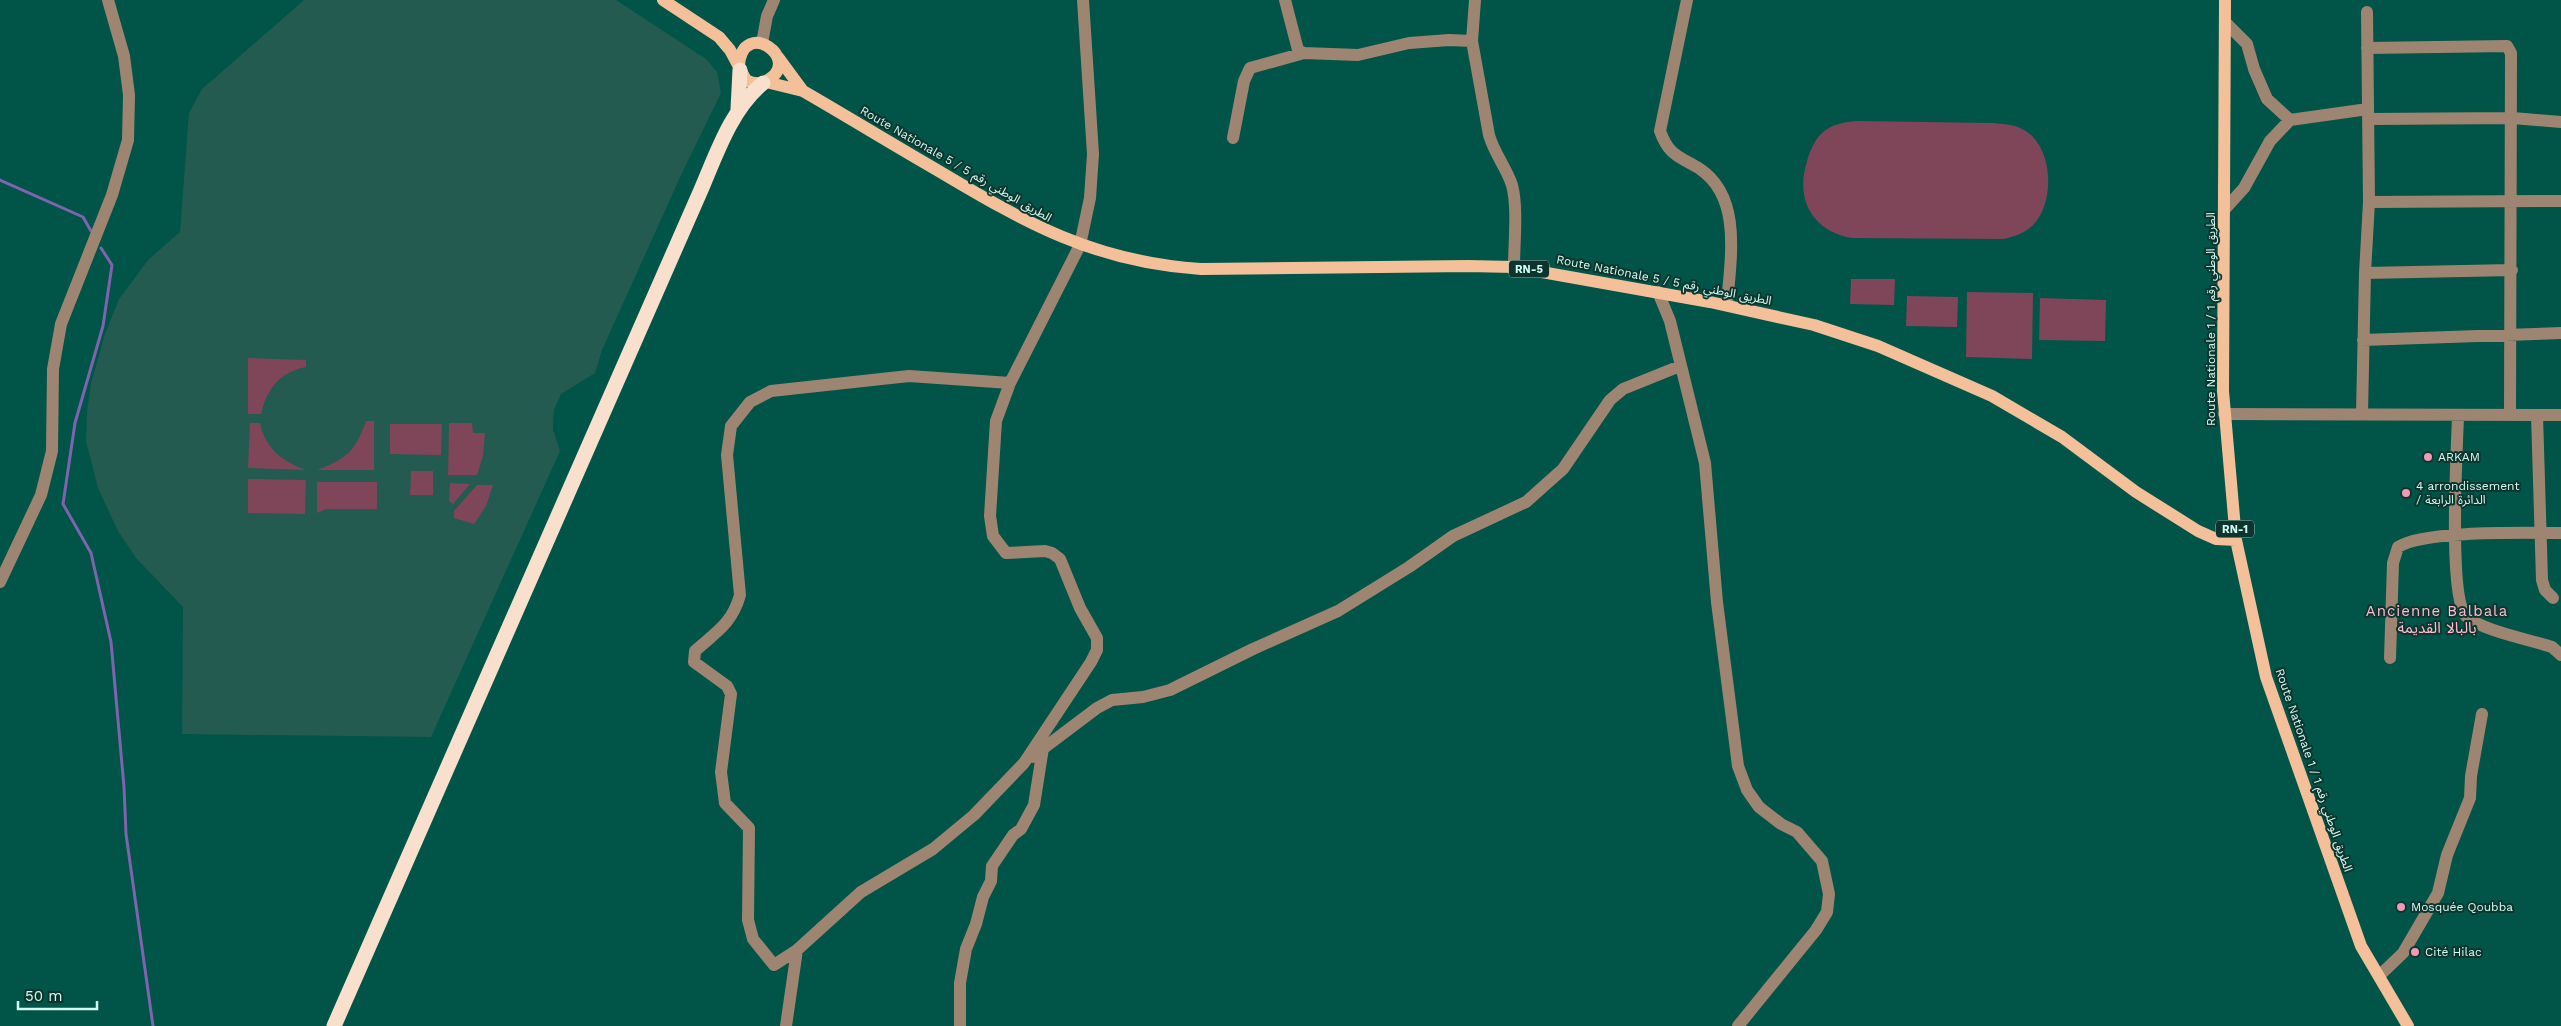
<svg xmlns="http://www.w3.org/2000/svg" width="2561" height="1026" font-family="'Work Sans','Noto Sans Arabic',sans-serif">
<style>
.built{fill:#235b50}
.green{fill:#7f4559}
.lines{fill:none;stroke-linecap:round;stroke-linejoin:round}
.stream{stroke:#7e64ae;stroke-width:3}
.minor{stroke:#9e8572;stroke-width:12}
.major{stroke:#f3c099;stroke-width:12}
.highway{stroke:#f8e0cd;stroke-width:15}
.poi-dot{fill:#f09ab6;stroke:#0d352e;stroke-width:2}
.labels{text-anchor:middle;stroke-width:4;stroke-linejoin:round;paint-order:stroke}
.shield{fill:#0d352e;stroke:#97c0b7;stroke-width:1}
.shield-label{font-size:11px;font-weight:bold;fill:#d2fcf2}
.street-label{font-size:12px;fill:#d2fcf2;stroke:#0d352e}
.poi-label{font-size:12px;fill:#d2fcf2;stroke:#0d352e;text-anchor:start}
.quarter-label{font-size:15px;letter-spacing:1px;fill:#ffbdd1;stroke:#0d352e}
</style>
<rect width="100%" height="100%" fill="#005448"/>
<path class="built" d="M304 0H616L706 59 717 72 721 93 682 173 602 350 595 373 561 394 554 410 553 430 560 451 431 737 182 734 183 607 136 558 118 531 98 488 86 441 87 412 91 383 105 334 119 299 149 259 180 232 189 113 202 89Z"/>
<path class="green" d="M1857 121 1992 123C2002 124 2013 124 2022 129 2054 144 2056 204 2032 226 2023 234 2015 236 2004 239L1852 238C1812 231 1795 199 1807 161 1810 151 1814 141 1821 134 1831 124 1844 122 1857 121Z
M1851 279H1895L1894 305 1850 304Z
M1967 292 2033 293 2032 359 1966 357Z
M1907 296 1958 297 1957 327 1906 326Z
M2040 298 2106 300 2105 341 2039 340Z
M248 358 306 360V367C280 372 267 389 261 414H248Z
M366 421H374V470H317C346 459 355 452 366 421Z
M250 423H260C265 448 283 462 306 470L248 468Z
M449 423H472L473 433H485L483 456 477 475H448Z
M390 424H442L441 455 390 454Z
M411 471H433V495H410Z
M248 479 306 480 305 514 248 513Z
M317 482H377V509H326L317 513Z
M450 483 470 484 453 504 449 501Z
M477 485H493L486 506 474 524 454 518V511Z"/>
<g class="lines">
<path class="stream" d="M0 180 83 217 91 231
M101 248 112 265 103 326 75 423 63 504 91 553 111 642 124 787 126 834 153 1026"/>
<path class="minor" d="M1285 0 1298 50 1304 53 1358 55 1409 43 1449 40 1472 41
M1475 0 1472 41 1489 135C1494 153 1506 167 1512 185 1518 208 1514 243 1514 267
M1687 0 1660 131C1669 156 1679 156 1700 169 1743 198 1730 261 1727 305
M2225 22 2247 44 2254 69 2267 99 2290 120
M762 43 767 16 774 0
M2367 48 2507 46 2511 53 2510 415
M2368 119 2513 118 2561 122
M1233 138 1244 81 1250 68 1304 53
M2369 202 2561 201
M2224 210 2244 188 2270 141 2290 120 2368 109
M2365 273 2512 270
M1658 292 1670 321 1705 463 1717 602 1738 766 1747 790 1759 807 1781 824 1797 832 1822 861 1829 894 1827 912 1816 930 1738 1026
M2363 340 2561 333
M1010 383 909 376 771 391 750 402 731 426 727 455 740 595C732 624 716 632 695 651L694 662 727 686 731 694 721 772 725 803 749 828 748 920 753 939 774 965 797 950 861 892 933 849 974 815 1024 763 1091 662 1097 650V638L1080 608 1060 559 1052 553 1045 551 1006 553 993 536 990 516 996 421 1010 383 1080 245 1090 198 1093 154 1083 0
M2362 413 2365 273 2369 202 2367 12
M2224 414 2561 415
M2537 415 2542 580 2545 590 2553 598
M2458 416C2457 449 2448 596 2466 616 2480 630 2531 640 2552 647L2561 655
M0 582 41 495 52 451 53 369 61 324 112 195 128 140 129 95 124 56 108 0
M2390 658 2393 563 2398 547C2424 530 2526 533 2561 533
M1032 757 1097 708 1112 700 1143 697 1170 690 1253 649 1338 611 1409 567 1453 536 1526 502 1563 469 1610 400 1623 389 1680 366
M2379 976 2403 953 2438 893 2447 855 2470 798 2471 776 2482 714
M786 1026 797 950
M960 1026V983L966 949 976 924 983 897 991 881 992 866 1013 835 1021 829 1034 805 1043 748"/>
<path class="major" d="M663 0 719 37 730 50 746 80C754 84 761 85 768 80 803 59 743 17 739 65
M2225 0 2223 391 2236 540 2266 677 2361 946 2408 1026
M778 57 803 91
M766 82 803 91C848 117 892 144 937 170 1026 223 1094 262 1201 269L1468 266 1514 267 1710 302 1814 325 1878 346 1992 396 2062 437 2136 492 2198 531 2216 539 2236 540"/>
<path class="highway" d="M738 109 740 70
M334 1026 697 199C715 159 729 111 763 83"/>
</g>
<g class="poi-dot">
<circle cx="2428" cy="457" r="5"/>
<circle cx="2406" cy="493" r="5"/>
<circle cx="2401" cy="907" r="5"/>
<circle cx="2415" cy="952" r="5"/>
</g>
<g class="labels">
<g class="shield">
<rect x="1509" y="260.5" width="40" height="17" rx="4"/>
<rect x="2216" y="520.5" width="38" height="17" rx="4"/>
</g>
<g class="shield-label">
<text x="1529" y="273">RN-5</text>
<text x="2235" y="533">RN-1</text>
</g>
<g class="street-label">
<text transform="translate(956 164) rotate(30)" y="4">Route Nationale 5 / الطريق الوطني رقم 5</text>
<text transform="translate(1664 280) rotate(11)" y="4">Route Nationale 5 / الطريق الوطني رقم 5</text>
<text transform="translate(2211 319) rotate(-90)" y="4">Route Nationale 1 / الطريق الوطني رقم 1</text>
<text transform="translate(2314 770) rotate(71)" y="4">Route Nationale 1 / الطريق الوطني رقم 1</text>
</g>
<g class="poi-label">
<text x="2438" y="461">ARKAM</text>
<text x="2416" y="490">4 arrondissement<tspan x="2416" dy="14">/ الدائرة الرابعة</tspan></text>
<text x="2411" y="911">Mosquée Qoubba</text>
<text x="2425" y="956">Cité Hilac</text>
</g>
<g class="quarter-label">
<text x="2437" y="616">Ancienne Balbala<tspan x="2437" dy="17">بالبالا القديمة</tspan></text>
</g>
</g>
<path d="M18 1001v8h79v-8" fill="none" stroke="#d2fcf2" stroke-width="2.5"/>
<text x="25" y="1001" font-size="15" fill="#d2fcf2" stroke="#0d352e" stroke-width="4" paint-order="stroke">50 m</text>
</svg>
